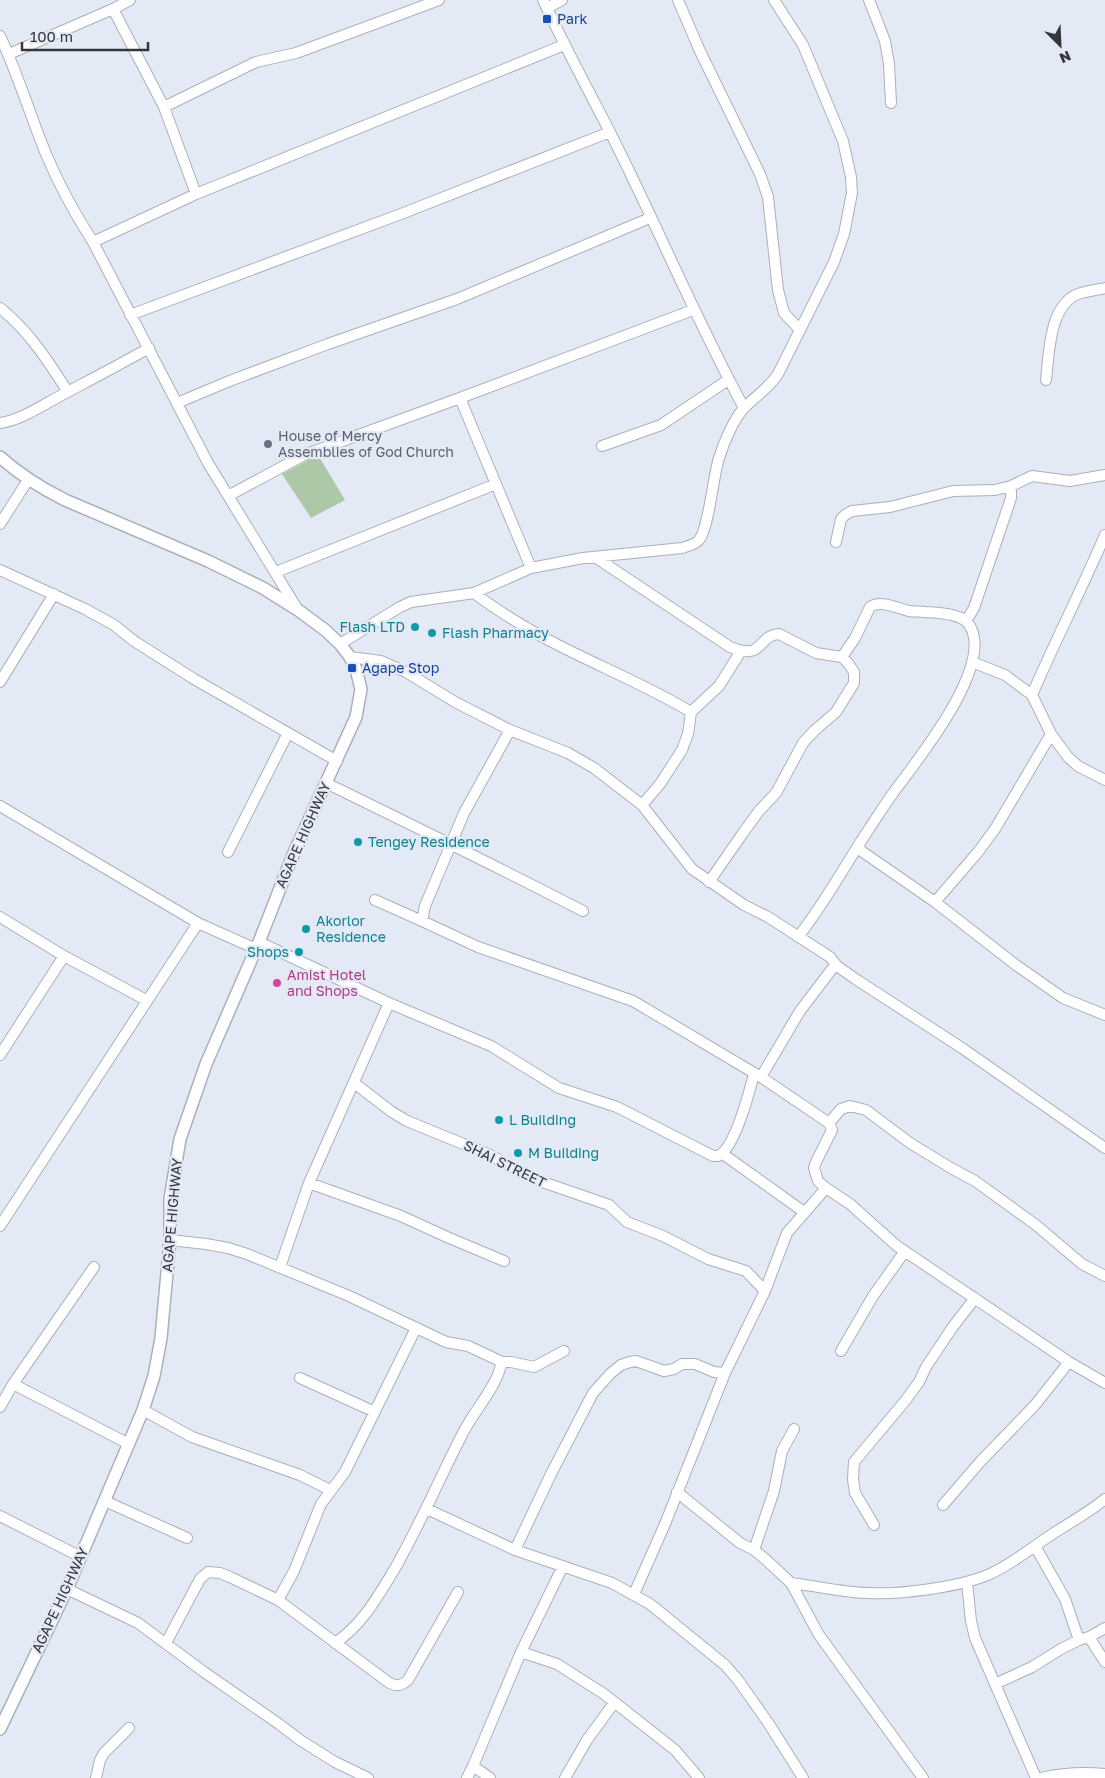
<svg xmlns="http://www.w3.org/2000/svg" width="1105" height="1778" font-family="'Golos Text',sans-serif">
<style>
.green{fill:#adc8a7}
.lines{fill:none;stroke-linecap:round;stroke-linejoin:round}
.minor-casing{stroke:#abb0bb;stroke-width:12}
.tertiary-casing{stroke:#abb0bb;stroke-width:14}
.minor{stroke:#fff;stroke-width:10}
.tertiary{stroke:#fff;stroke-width:11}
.transit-dot{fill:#1a4fb4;stroke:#e3e9f5;stroke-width:2}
.worship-dot{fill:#6b7280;stroke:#e3e9f5;stroke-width:2}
.culture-dot{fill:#0f9aa8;stroke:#e3e9f5;stroke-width:2}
.hotel-dot{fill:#d1479c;stroke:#e3e9f5;stroke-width:2}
.labels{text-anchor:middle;stroke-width:4.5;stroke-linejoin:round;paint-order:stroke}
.transit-label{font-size:14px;fill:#164399;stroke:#e3e9f5;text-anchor:start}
.worship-label{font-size:14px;fill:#5b616d;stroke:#e3e9f5;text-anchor:start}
.culture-label{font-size:14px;fill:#0d838f;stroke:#e3e9f5;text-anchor:start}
.street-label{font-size:14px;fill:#34363b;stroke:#e3e9f5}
.hotel-label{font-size:14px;fill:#b23c85;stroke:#e3e9f5;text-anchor:start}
</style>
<rect width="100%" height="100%" fill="#e3e9f5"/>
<path class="green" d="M318 455 345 500 311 518 282 474Z"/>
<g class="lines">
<g class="minor-casing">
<path id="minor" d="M543 0C564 45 587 88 610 132 656 223 695 318 744 408
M678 0 699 49 760 174 768 197 778 290 784 313 800 330
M869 0 885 41 889 64 891 103
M547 8 562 0
M113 9 164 107 196 194
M0 36C18 74 30 115 46 154 59 185 75 214 93 242L208 463 298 610
M9 54 113 9 130 0
M164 107 256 62 296 53 439 0
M93 242 196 194 564 45
M0 308C29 331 48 361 68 392
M130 315 401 214 610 132
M1046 380C1049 355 1049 305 1078 294 1086 291 1097 290 1105 288
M460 398 531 568
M177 403 232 380 328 344 457 299 650 218
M0 423C21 420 41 406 60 396 90 380 119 365 149 348
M602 446 661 425 728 380
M228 496 304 455 460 398 693 310
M0 524 28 480
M836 542 841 519 845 515 852 511 890 507 953 491 995 490 1011 486 1032 476 1070 481 1105 475
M595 557 730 647C765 661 756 636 779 634L816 653 842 657 848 663 854 672V683L836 712 814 731 803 743 776 793 759 811 743 833 709 882
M0 570 85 609 114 625 134 641 194 679 337 761
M276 572 496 484
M474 593C495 609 518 623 541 636 590 663 643 683 691 712
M966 621 974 608 1008 507 1011 498V486
M340 644 400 607 411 602 474 593 531 568 583 558 682 548C687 546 695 545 699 540 709 528 713 476 719 458 724 442 734 418 745 407 757 395 769 388 778 374L834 262 844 234 852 193 851 177 843 141 803 45 774 0
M350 657 381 661 406 672 455 702 510 730 568 753 594 768 642 805 692 869 744 905 768 917 830 957 837 966 857 980 962 1048 1105 1148
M972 662 1005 675 1032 695 1051 734 1068 757 1078 766 1105 780
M0 682 54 594
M1032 695C1055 641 1082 589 1105 535
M510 730 464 813 425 906 422 921 478 947 633 1001 761 1077 829 1123 832 1130 816 1162 814 1168 818 1181 826 1188 850 1204 897 1246 1069 1362 1105 1383
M326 783C412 825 498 867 583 911
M642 805 660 784 682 750 688 734 691 712 719 686 741 651
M0 806 198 923 256 949
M857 848 935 902 1016 965 1063 998 1105 1015
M228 852 288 733
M375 900 422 921
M935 902 978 852 995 829 1051 734
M0 917 64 956 146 1000
M798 937C825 903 845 865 869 829 877 817 885 804 894 792 917 760 994 667 970 626 963 613 937 613 925 612 920 611 914 612 909 611 898 609 881 599 870 607L855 638 842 657
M259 942 389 1003 491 1046 559 1088 617 1107 713 1156H718C735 1148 749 1093 754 1074
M0 1055 64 956
M761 1077 800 1011 832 969 837 966
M354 1083 392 1112 407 1121 488 1154 534 1179 609 1205 627 1222 663 1236 708 1259 746 1271 765 1291
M829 1123 841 1109 850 1106 866 1110 910 1143 951 1168 975 1181 1036 1225 1082 1264 1105 1276
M723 1154 804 1212
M309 1183 401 1216 447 1237 504 1261
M0 1226 198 923
M170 1240 206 1244 228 1248 247 1254 349 1296 446 1342 468 1346 502 1362C496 1388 476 1408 464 1431 440 1477 420 1525 394 1570 377 1598 362 1625 335 1643
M280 1267 309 1183 389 1003
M841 1351 873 1296 905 1251
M502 1362H511L534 1367 564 1351
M300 1378 375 1412
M13 1384 129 1444
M0 1407 13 1384 94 1267
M143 1410 192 1437 300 1475 330 1490
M677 1492 740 1543 754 1550 764 1558 791 1583 819 1635 923 1778
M105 1501 187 1538
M943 1505 980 1462 1035 1405 1069 1362
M427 1509 515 1550 612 1583 650 1604 725 1665 738 1680 769 1724 803 1778
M0 1516 81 1557
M874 1525 855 1493 853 1479 854 1462 905 1401 919 1382 926 1367 952 1328 975 1298
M1035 1546 1065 1599 1079 1640
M515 1550 551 1474 593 1393 610 1374 621 1365 630 1362 636 1361 664 1371 674 1369 682 1364H695L714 1372 725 1373
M754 1550 774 1491 782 1451 794 1429
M967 1582 971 1621 975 1638 1036 1778
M791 1583C817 1586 841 1592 867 1593 900 1595 960 1587 990 1574 1012 1564 1031 1548 1051 1535 1069 1523 1088 1513 1105 1499
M67 1589 138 1623 204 1672 279 1724 300 1740 335 1762 368 1778
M634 1594 665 1524 725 1373 765 1291 787 1233 826 1188
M278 1600 294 1571 321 1504 345 1472 416 1328
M1089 1637 1105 1662
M166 1643 200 1579 208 1572 220 1573 230 1577 278 1600 388 1682C396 1687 401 1686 408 1680L458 1592
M521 1652 557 1664 604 1694 675 1750 699 1778
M995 1684 1032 1667 1061 1649 1079 1640 1089 1637 1105 1628
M473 1766 490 1778
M96 1778 100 1760 104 1753 129 1728
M467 1778 473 1766 521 1652 563 1566
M565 1778 587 1740 614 1703
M1041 1778C1063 1773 1083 1772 1105 1774"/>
</g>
<g class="tertiary-casing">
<path id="tertiary" d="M0 457C20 475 41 488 65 500L208 561 263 588 298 610 325 630 340 644 350 657 356 669 361 689 356 717 293 855 259 942 206 1064 180 1139 170 1199V1240L161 1338 154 1376 143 1410 67 1589 0 1729"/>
</g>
<use href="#minor" class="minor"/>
<use href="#tertiary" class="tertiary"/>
</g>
<g class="transit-dot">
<rect x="542" y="14" width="10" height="10" rx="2.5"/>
<rect x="347" y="663" width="10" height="10" rx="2.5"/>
</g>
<circle class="worship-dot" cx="268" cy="444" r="5"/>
<g class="culture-dot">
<circle cx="415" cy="627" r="5"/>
<circle cx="432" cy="633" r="5"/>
<circle cx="358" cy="842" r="5"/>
<circle cx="306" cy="929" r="5"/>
<circle cx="299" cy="952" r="5"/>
<circle cx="499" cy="1120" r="5"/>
<circle cx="518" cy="1153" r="5"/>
</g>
<circle class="hotel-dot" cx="277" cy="983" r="5"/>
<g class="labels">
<g class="transit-label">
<text x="557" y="24">Park</text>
<text x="362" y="673">Agape Stop</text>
</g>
<g class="worship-label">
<text x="278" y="441">House of Mercy<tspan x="278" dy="16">Assemblies of God Church</tspan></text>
</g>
<g class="culture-label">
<text x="405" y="632" text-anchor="end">Flash LTD</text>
<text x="442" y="638">Flash Pharmacy</text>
<text x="368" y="847">Tengey Residence</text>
<text x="316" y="926">Akorlor<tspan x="316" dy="16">Residence</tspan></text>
<text x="289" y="957" text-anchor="end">Shops</text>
<text x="509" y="1125">L Building</text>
<text x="528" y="1158">M Building</text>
</g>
<g class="street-label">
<text transform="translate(303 835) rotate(-66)" y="5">AGAPE HIGHWAY</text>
<text transform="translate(505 1164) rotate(26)" y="5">SHAI STREET</text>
<text transform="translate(172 1215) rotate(-85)" y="5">AGAPE HIGHWAY</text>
<text transform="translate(60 1600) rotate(-65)" y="5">AGAPE HIGHWAY</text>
</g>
<g class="hotel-label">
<text x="287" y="980">Amist Hotel<tspan x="287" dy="16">and Shops</tspan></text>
</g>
</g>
<g transform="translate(1060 45) rotate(156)" stroke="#e3e9f5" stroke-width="4" paint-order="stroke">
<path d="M0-4L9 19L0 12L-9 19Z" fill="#34363b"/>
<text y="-8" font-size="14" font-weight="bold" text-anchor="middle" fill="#34363b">N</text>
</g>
<path d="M22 42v8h126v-8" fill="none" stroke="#34363b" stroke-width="2.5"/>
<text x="30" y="42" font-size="15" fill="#34363b" stroke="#e3e9f5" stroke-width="4" paint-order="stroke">100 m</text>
</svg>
